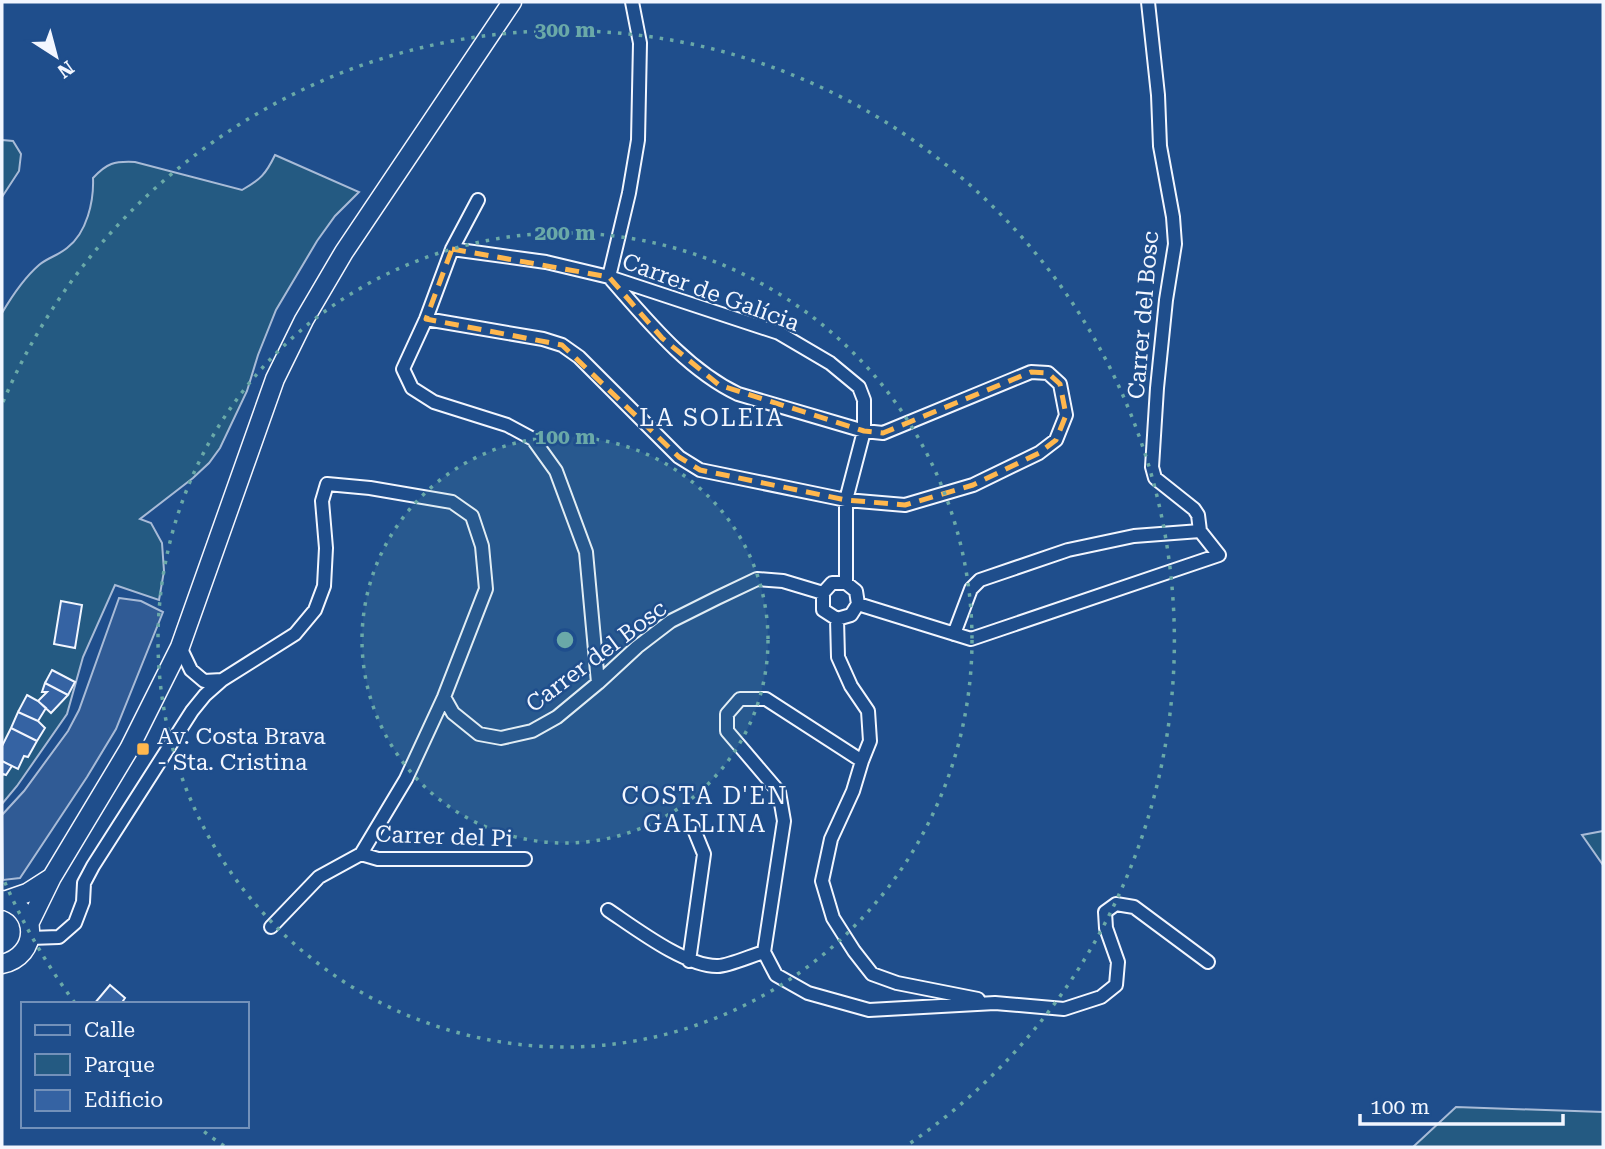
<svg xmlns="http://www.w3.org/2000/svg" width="1605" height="1149" font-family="'Roboto Serif',serif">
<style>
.green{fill:#245a82;stroke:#a8bbd7;stroke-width:2}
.parking{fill:#305b95;stroke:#a8bbd7;stroke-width:2}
.building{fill:#3563a3;stroke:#f2f6ff;stroke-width:2}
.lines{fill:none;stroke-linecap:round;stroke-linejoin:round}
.minor-casing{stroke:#f2f6ff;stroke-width:16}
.secondary-casing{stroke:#f2f6ff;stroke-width:21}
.minor{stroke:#1f4e8c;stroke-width:12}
.secondary{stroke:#1f4e8c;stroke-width:18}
.marked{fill:none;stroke:#ffb74d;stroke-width:5;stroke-dasharray:14 9;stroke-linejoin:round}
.ring{fill:none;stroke:#6aa9a8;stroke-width:3.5;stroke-dasharray:3.5 7}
.poi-dot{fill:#ffb74d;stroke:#1f4e8c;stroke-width:2.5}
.labels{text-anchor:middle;stroke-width:5;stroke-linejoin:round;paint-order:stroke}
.street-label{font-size:23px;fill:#f2f6ff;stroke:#1f4e8c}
.poi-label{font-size:23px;fill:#f2f6ff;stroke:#1f4e8c;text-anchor:start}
.neighbourhood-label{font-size:24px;letter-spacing:2px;fill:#f2f6ff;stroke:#1f4e8c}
.centre{fill:#6aa9a8;stroke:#1f4e8c;stroke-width:3.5}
.ring-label{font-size:21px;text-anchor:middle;font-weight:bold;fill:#6aa9a8;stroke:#1f4e8c;stroke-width:5;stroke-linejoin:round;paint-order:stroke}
</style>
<rect width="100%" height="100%" fill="#1f4e8c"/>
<path class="green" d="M2 140 13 141 21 154 19 171 2 197Z
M275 155 359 192 335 216 317 241 276 310 258 355 247 391 220 448 209 463 193 478 140 519 151 523 162 543 164 571 159 600 115 585 83 657 67 714 17 786 2 804V313C12 296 24 278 39 265 47 258 59 255 67 248 87 233 94 201 93 178 107 163 114 161 135 162L242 190C260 180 266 174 275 155Z
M1603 831V865L1582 835Z
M1456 1107 1603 1112V1147H1413Z"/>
<path class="parking" d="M119 598 141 601 163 612 116 729 87 777 20 878 3 880 2 815 24 791 68 731 79 710Z"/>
<path class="building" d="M61 601 82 605 75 648 54 644Z
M52 670 75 682 68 695 45 683Z
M45 683 68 695 51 713 38 701 47 692H42Z
M27 695 38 701 46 708 38 721 18 712Z
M18 712 38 721 45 728 37 741 11 728Z
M11 728 37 741 28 757 24 756 18 769 2 761V746Z
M2 761 12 766 6 775 3 774 2 776Z
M110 985 125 998 121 1004H94Z"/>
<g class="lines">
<g class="minor-casing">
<path id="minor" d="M1148 2 1158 95 1160 146 1173 217 1175 244 1166 300 1157 388 1152 467 1155 478 1194 509 1198 515 1200 531
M478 200 452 249 426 319 403 369 412 388 434 402 507 425 533 439 556 471 586 552 598 683
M452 249 546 262 609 277 779 333 830 363 859 387 864 400V431L846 500V583
M426 319 543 339 562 345 579 357 679 457 700 470 846 500 905 505 973 485 1039 453 1056 440 1066 415 1060 384 1048 373 1031 372 883 433 864 431 738 394C686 369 647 320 609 277L629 193 638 140 640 43 632 2
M832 583H846L856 591 858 604 851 615 837 619 823 610V593Z
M858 604 971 639 1219 555 1200 531 1134 536 1068 550 980 580 971 589 954 634
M837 619 838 657 851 686 868 711 870 741 862 761 766 699H740L727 714V731L779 792 784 821 764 952 776 975 808 993 869 1010 995 1003 1064 1009 1101 997 1116 985 1118 962 1106 928 1105 912 1116 904 1134 907 1208 962
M180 647 191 670 204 681 222 680
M444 697 453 713 479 734 501 738 532 731 557 717 598 683 637 647 671 621 717 598 757 579 783 581 823 593
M862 761 853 791 831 839 822 881 833 918 854 951 872 974 897 983 978 999
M361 854 378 859H525
M608 910C635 928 686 967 718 966 728 966 753 955 764 952
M30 938 59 937 75 923 83 902 84 883 93 866 192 711 205 695 222 680 295 634 315 610 324 586 326 548 322 501 327 484 370 488 452 502 472 516 482 546 486 589 444 697 406 779 361 854 319 877 271 927
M689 961 704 854 693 827"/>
</g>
<g class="secondary-casing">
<path id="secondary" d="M2 900C40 908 39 956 2 964
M4 901 27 893 52 877
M29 924 52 877 129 749 180 647 275 379 304 320 344 252 512 2"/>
</g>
<use href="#minor" class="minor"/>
<use href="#secondary" class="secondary"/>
</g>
<path class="marked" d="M452 249 609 277 662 338 719 385 864 431 883 433 1031 372 1048 373 1060 384 1066 415 1056 440 1039 453 973 485 905 505 846 500 700 470 679 457 562 345 426 319Z"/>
<circle cx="565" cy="640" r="203" fill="#6aa9a8" fill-opacity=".12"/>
<g class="ring">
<circle cx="565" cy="640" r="203"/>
<circle cx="565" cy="640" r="407"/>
<path d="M224 1146A610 610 0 0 1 198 1127M75 1003A610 610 0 0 1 3 878M3 402A610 610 0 1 1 906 1146"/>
</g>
<rect class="poi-dot" x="136" y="742" width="14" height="14" rx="3.5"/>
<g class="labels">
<g class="street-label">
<text transform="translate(711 292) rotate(20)" y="8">Carrer de Galícia</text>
<text transform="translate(1143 315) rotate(-85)" y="8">Carrer del Bosc</text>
<text transform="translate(596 656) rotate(-37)" y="8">Carrer del Bosc</text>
<text transform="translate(444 836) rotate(2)" y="8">Carrer del Pi</text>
</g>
<g class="poi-label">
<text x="157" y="744">Av. Costa Brava<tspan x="157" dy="26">- Sta. Cristina</tspan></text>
</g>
<g class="neighbourhood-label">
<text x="712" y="426">LA SOLEIA</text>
<text x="705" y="804">COSTA D'EN<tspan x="705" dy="28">GALLINA</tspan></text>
</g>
</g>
<circle cx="565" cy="640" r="10" class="centre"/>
<g class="ring-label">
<text x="565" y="37">300 m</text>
<text x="565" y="240">200 m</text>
<text x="565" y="444">100 m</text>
</g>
<rect width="1605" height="1149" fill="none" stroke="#f2f6ff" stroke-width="7"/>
<rect x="21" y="1002" width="228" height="126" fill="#1f4e8c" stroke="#7391ba" stroke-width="2"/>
<rect x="35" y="1025" width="35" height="10" fill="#1f4e8c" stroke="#7391ba" stroke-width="2"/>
<text x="84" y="1037" font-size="21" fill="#f2f6ff">Calle</text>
<rect x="35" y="1054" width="35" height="21" fill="#245a82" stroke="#7391ba" stroke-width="2"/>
<text x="84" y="1072" font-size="21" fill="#f2f6ff">Parque</text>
<rect x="35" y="1090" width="35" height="21" fill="#3563a3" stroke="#7391ba" stroke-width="2"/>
<text x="84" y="1107" font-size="21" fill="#f2f6ff">Edificio</text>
<g transform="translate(56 56) rotate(144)" stroke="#1f4e8c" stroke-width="5" paint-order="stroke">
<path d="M0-5L12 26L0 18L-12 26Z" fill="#f2f6ff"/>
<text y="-10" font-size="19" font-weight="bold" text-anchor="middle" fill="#f2f6ff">N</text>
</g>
<path d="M1360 1114v10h203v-10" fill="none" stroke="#f2f6ff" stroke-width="3.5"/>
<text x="1370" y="1114" font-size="21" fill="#f2f6ff" stroke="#1f4e8c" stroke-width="5" paint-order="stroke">100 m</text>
</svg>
